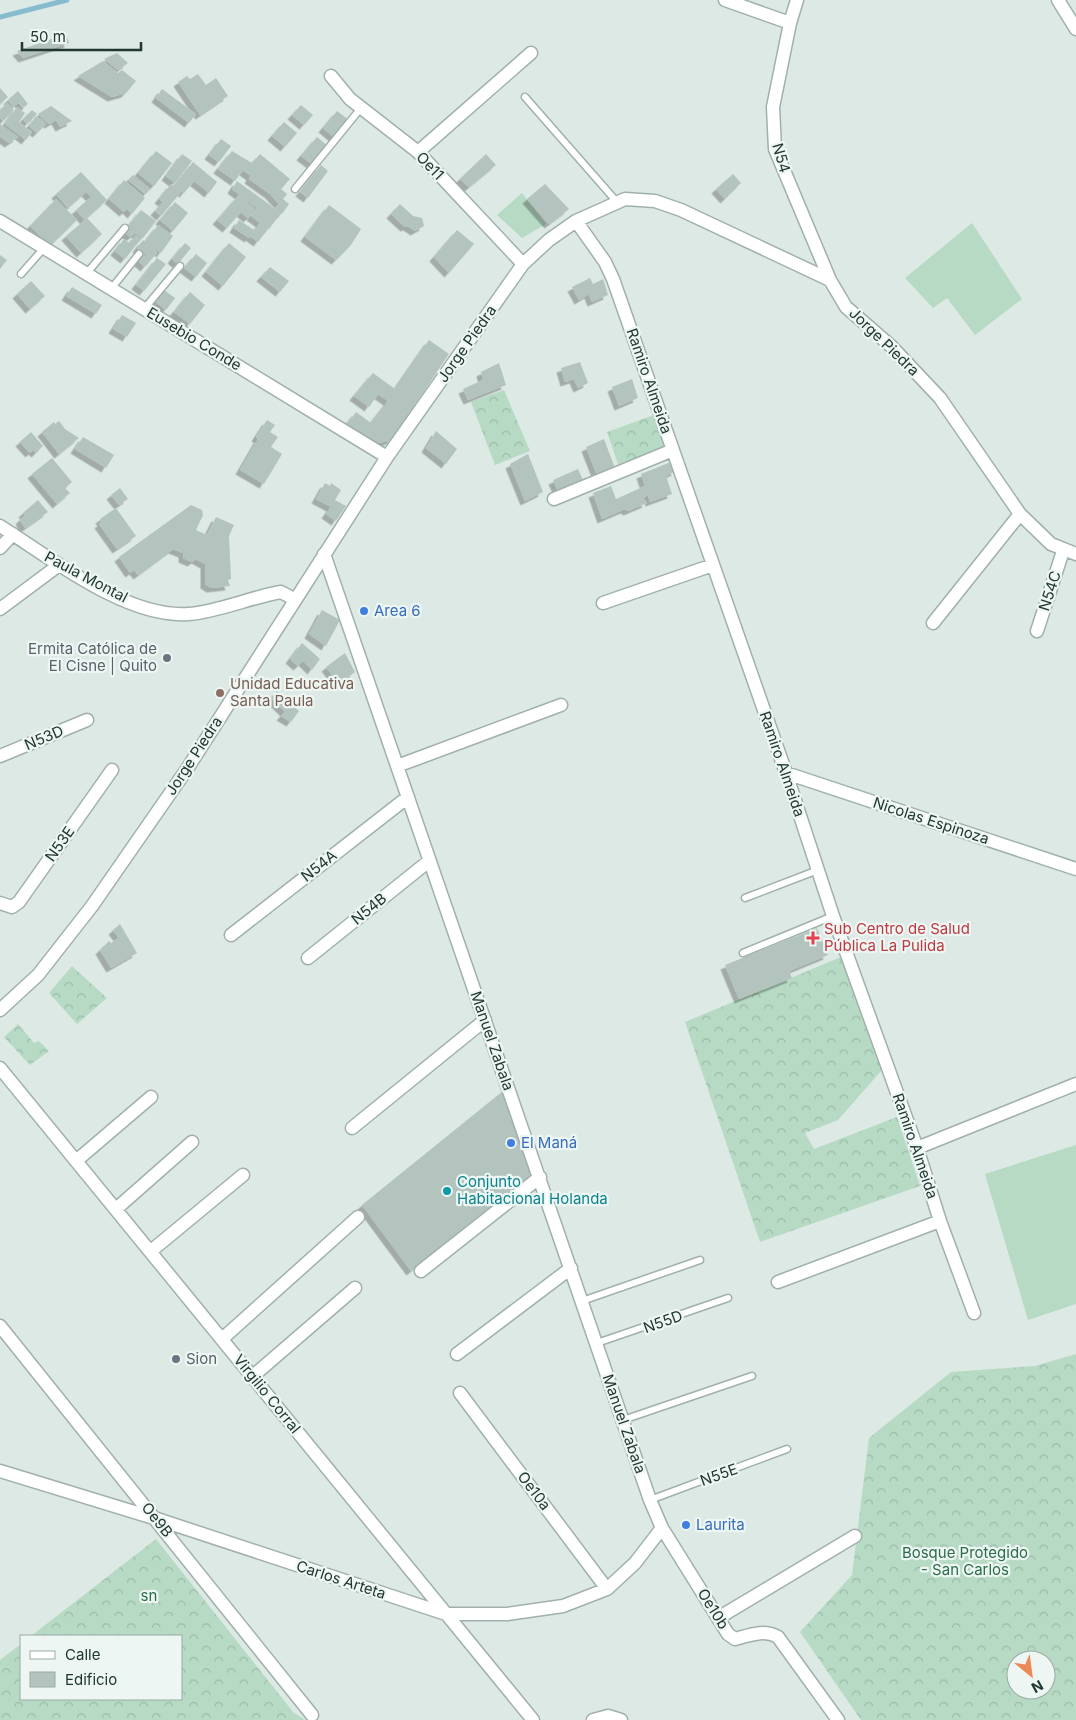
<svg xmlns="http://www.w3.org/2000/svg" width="1076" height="1720" font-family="Inter,sans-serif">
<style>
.forest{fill:url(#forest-crowns);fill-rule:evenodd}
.pitch{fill:#b6dac3}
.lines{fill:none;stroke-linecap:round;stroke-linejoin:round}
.stream{stroke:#86bccd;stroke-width:5}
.building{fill:#b3c3be;filter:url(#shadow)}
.service-casing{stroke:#a1b0ac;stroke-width:9}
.minor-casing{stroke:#a1b0ac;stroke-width:15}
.service{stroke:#fff;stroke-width:6}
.minor{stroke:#fff;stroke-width:12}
.shop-dot{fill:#3f7fe0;stroke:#edf6f2;stroke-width:2}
.worship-dot{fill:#6b7280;stroke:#edf6f2;stroke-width:2}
.education-dot{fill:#8d6e63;stroke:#edf6f2;stroke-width:2}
.health-dot{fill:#e0444e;stroke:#edf6f2;stroke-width:2}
.culture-dot{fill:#0f9aa8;stroke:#edf6f2;stroke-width:2}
.labels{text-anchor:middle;stroke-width:4.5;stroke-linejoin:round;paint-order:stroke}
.street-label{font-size:15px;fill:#203733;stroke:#edf6f2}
.shop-label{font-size:15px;fill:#366cbe;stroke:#edf6f2;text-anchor:start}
.worship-label{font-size:15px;fill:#5b616d;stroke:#edf6f2;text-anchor:end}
.education-label{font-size:15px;fill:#785e54;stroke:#edf6f2;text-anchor:start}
.health-label{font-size:15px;fill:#be3a42;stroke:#edf6f2;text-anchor:start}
.culture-label{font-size:15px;fill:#0d838f;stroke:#edf6f2;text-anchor:start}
.park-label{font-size:15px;fill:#2b6d4a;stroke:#edf6f2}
</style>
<defs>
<pattern id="forest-crowns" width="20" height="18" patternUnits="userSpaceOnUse" patternTransform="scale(1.25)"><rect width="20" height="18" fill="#b6dac3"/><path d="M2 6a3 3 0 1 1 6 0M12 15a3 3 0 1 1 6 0" fill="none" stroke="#9cbca8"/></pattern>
<filter id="shadow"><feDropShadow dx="-4.5" dy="4.5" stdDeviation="0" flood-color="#0004"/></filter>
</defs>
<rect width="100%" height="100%" fill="#dde9e5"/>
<path class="forest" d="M504 390 530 451 495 465 471 402Z
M654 415 666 448 618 464 607 432Z
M841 957 882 1070 838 1120 805 1133 814 1149 897 1117 920 1186 760 1242 685 1022Z
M72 966 107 998 77 1024 49 993Z
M18 1024 34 1043 39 1041 49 1051 30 1065 4 1037Z
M1076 1354V1720H861L800 1632 852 1575 869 1438 951 1372 1035 1366ZM1016 1660H1046V1690H1016Z
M156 1539 293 1712 305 1720H0V1660L21 1644V1699H181V1636H31Z"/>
<path class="pitch" d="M522 193 546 224 522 238 497 215Z
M972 223 1022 299 975 335 947 298 933 308 905 278Z
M1076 1145V1304L1028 1320 985 1174Z"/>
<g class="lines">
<path class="stream" d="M0 17 67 0"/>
</g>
<path class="building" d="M66 34 69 43 23 58 17 51Z
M117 53 128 63 118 70 104 59Z
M103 61 118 73 122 70 136 81 126 93 112 97 78 76Z
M198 74 206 85 216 78 228 96 200 115 178 82 187 76 190 79Z
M0 88 8 97 0 104Z
M162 89 196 114 189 123 156 98Z
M18 91 28 104 23 108 19 102 13 107 8 100Z
M7 103 14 110 3 121 0 118V110Z
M301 105 313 115 304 125 292 115Z
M51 106 72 121 60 127 56 120 49 124 38 114Z
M17 107 25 113 19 122 32 132 26 140 5 124Z
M32 110 37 114 27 124 23 119Z
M337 111 349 120 335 138 323 128Z
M37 116 46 124 37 133 29 126Z
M284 122 297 133 285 147 272 136Z
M0 124 18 137 9 143 0 136Z
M317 137 328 146 313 165 301 156Z
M221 139 231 146 219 162 209 155Z
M156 151 172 163 154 186 138 173Z
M232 151 252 163 260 154 290 179 281 189 287 194 283 199 289 204 282 214 275 208 279 204 270 194 249 179 251 176 243 170 235 181 218 169Z
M182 154 192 161 175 183 166 176Z
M486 154 496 165 469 187 460 179Z
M193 162 217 182 209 193 194 181 184 193 174 186Z
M321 165 328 171 308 198 300 192Z
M81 172 107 200 87 218 102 234 81 253 66 236 85 220 76 210 91 197 86 192 68 208 56 194Z
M733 174 741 183 725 199 716 189Z
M133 175 150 189 146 194 128 180Z
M124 180 145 198 132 214 127 209 124 212 109 199Z
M237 181 281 213 269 229 251 216 257 208 232 189Z
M171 184 181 192 161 216 155 211 163 202 159 199Z
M545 184 569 209 549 224 527 199Z
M239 195 256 210 248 218 241 212 227 228 217 220Z
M56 199 77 220 50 246 30 226Z
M175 202 188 213 173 231 160 220Z
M400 204 413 216 422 218 424 226 415 231 408 226 405 227 391 214Z
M329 205 361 229 351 245 336 260 305 237Z
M141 210 156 221 143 238 135 233 131 237 124 232Z
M239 220 254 230 249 238 234 228Z
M260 223 268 229 258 242 250 236Z
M158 225 173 236 161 253 154 248 157 253 151 260 137 248 143 240 145 242Z
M457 230 474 244 449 273 434 257Z
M136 235 141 239 125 259 115 251 124 239 129 243Z
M185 243 191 248 178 264 172 259Z
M229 243 246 257 223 286 206 272Z
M196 254 207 263 196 277 184 268Z
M0 255 7 260 0 269Z
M143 255 150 261 145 267 138 261Z
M157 258 166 264 144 291 136 285Z
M270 267 289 281 280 292 261 277Z
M590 278 593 284 603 279 608 295 592 302 589 294 579 300 572 287Z
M31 281 45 296 30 309 17 294Z
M72 287 102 305 96 314 66 296Z
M164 290 175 298 166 310 156 302Z
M190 292 205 305 190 324 174 312Z
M122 315 136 323 127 337 113 329Z
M429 340 449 354 391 440 380 443 347 424 356 412 371 423 388 401 378 394 369 407 354 396 373 373 395 389Z
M580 362 588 383 578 388 574 379 565 382 561 368Z
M499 363 506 385 468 400 463 389 483 380 481 372Z
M632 379 638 398 619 406 612 387Z
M267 420 275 425 270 432 278 437 271 447 282 454 264 484 240 470 258 439 263 442 256 437Z
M59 421 65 429 79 438 59 454 42 432 54 422 55 424Z
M436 431 457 449 446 464 426 448Z
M31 432 43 446 36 453 33 450 30 453 20 442Z
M83 437 114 455 106 468 75 449Z
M604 439 616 471 598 478 586 447Z
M528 454 543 492 525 501 510 464Z
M52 458 72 482 65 488 70 493 57 504 32 474Z
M671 462 676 471 666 476 672 494 650 502 648 495 643 498 647 503 628 511 625 509 602 519 593 493 611 486 616 499 645 486 641 474Z
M578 469 584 482 559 493 553 480Z
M325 483 330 486 331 483 341 490 335 500 346 506 336 521 326 514 331 507 316 499Z
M120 488 128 499 119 505 111 495Z
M38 500 48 512 25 528 20 520 25 515 23 513Z
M191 505 202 510 203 515 196 530 207 535 216 517 234 525 229 536 231 579 228 580 230 586 211 588 205 584V564L196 559 192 562 183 558V553L173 549 138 575 134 570 130 573 119 557Z
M116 508 136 536 117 549 99 524 102 522 100 519Z
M322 610 340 620 326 646 309 634Z
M302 643 320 659 312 670 303 661 298 666 290 659Z
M345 653 355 672 339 684 326 667Z
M277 691 299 711 291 722 281 716 285 712 271 698Z
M120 924 137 953 111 968 100 950 109 941 111 943 119 938 113 930Z
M817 928 828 955 789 971 792 978 739 999 725 965Z
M503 1091 532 1176 411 1271 362 1205Z"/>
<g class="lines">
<g class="service-casing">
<path id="service" d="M525 97 617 202
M295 189 361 108
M21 274 44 248
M86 274 125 228
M111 289 139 254
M144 309 180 266
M745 898 818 870
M743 953 833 916
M582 1301 700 1260
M597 1343 728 1298
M623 1420 752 1376
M650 1500 787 1449"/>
</g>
<g class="minor-casing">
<path id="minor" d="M725 0 790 23
M797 0 790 23 773 107 775 149 830 280 846 307 892 347 940 398 1020 514 1051 544 1076 554
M1058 0 1076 29
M331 76 350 99 418 152 523 264
M418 152 531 53
M0 221 387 457
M576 221 605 262 613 279 786 773 833 916 917 1148 940 1221 974 1313
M554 499 673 450
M0 526C51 558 126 618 188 614 218 612 251 597 281 592L294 599
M0 548 13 534
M324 554 650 1500 662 1528 728 1634 735 1639C750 1635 764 1629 778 1637L838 1720
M603 603 713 565
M0 609 59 565
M933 623 1020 514
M1037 631 1063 551
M0 756 87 720
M397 766 561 705
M786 773 1076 869
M0 903 12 907 19 902 112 770
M231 935 408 797
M308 958 429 861
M0 1010 38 975 92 906 187 769 387 457 523 264 549 240 576 221 625 199 655 201 681 210 830 280
M0 1068 533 1720
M352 1128 485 1020
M917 1148 1076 1084
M76 1161 151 1097
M116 1209 192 1142
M151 1251 243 1175
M421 1271 540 1177
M778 1282 940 1221
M0 1326 312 1715
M222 1339 358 1217
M457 1354 571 1268
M253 1376 355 1288
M460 1393 607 1589
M0 1471 157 1519 446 1614H507L563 1606 607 1589 635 1563 662 1528
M718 1618 855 1536
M593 1720 608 1716 621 1720"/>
</g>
<use href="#service" class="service"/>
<use href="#minor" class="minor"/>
</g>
<g class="shop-dot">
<circle cx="364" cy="611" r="5"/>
<circle cx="511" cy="1143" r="5"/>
<circle cx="686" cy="1525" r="5"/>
</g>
<g class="worship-dot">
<circle cx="167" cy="658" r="5"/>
<circle cx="176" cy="1359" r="5"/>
</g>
<circle class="education-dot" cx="220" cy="693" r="5"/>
<path class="health-dot" d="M810.5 930.5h5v5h5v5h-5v5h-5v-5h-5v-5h5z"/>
<circle class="culture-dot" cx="447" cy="1191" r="5"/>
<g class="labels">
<g class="street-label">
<text transform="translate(781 158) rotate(74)" y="5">N54</text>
<text transform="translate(430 166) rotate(46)" y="5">Oe11</text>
<text transform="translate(194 339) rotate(31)" y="5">Eusebio Conde</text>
<text transform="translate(884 342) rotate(44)" y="5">Jorge Piedra</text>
<text transform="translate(467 344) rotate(-55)" y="5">Jorge Piedra</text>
<text transform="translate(649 381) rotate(71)" y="5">Ramiro Almeida</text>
<text transform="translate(86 577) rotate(28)" y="5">Paula Montal</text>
<text transform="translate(1050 591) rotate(-72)" y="5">N54C</text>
<text transform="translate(44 738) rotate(-23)" y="5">N53D</text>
<text transform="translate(194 756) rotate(-57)" y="5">Jorge Piedra</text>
<text transform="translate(782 764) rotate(71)" y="5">Ramiro Almeida</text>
<text transform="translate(931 821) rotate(18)" y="5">Nicolas Espinoza</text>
<text transform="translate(60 844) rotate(-55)" y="5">N53E</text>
<text transform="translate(319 866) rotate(-38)" y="5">N54A</text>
<text transform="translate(369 909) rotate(-39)" y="5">N54B</text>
<text transform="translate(492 1041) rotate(71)" y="5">Manuel Zabala</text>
<text transform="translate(915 1146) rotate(71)" y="5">Ramiro Almeida</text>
<text transform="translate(663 1322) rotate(-20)" y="5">N55D</text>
<text transform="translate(267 1394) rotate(51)" y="5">Virgilio Corral</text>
<text transform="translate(624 1424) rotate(71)" y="5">Manuel Zabala</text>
<text transform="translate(719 1475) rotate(-20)" y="5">N55E</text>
<text transform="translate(534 1491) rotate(53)" y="5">Oe10a</text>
<text transform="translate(157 1520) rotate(51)" y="5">Oe9B</text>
<text transform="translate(341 1580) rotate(18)" y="5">Carlos Arteta</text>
<text transform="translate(713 1609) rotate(58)" y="5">Oe10b</text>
</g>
<g class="shop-label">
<text x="374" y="616">Area 6</text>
<text x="521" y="1148">El Maná</text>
<text x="696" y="1530">Laurita</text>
</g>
<g class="worship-label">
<text x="157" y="654">Ermita Católica de<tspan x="157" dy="17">El Cisne | Quito</tspan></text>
<text x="186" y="1364" text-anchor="start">Sion</text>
</g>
<g class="education-label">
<text x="230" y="689">Unidad Educativa<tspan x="230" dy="17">Santa Paula</tspan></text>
</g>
<g class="health-label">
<text x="824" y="934">Sub Centro de Salud<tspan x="824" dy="17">Pública La Pulida</tspan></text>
</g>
<g class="culture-label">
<text x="457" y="1187">Conjunto<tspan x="457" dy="17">Habitacional Holanda</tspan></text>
</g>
<g class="park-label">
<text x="965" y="1558">Bosque Protegido<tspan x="965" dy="17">- San Carlos</tspan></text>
<text x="149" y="1601">sn</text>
</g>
</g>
<rect x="20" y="1635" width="162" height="65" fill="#edf6f2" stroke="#9baaa6"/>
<rect x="30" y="1651" width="25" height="8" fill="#ffffff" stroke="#9baaa6"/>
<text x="65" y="1660" font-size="15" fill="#203733">Calle</text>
<rect x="30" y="1672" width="25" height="15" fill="#b3c3be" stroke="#9baaa6"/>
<text x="65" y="1685" font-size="15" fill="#203733">Edificio</text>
<g transform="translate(1031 1675) rotate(151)"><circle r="24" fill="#edf6f2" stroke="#9baaa6"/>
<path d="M0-4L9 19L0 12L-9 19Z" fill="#ed8857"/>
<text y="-8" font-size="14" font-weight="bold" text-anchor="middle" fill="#203733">N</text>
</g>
<path d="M22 42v8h119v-8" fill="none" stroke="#203733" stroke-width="2.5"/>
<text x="30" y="42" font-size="15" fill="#203733" stroke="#edf6f2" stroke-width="4" paint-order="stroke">50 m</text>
</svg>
